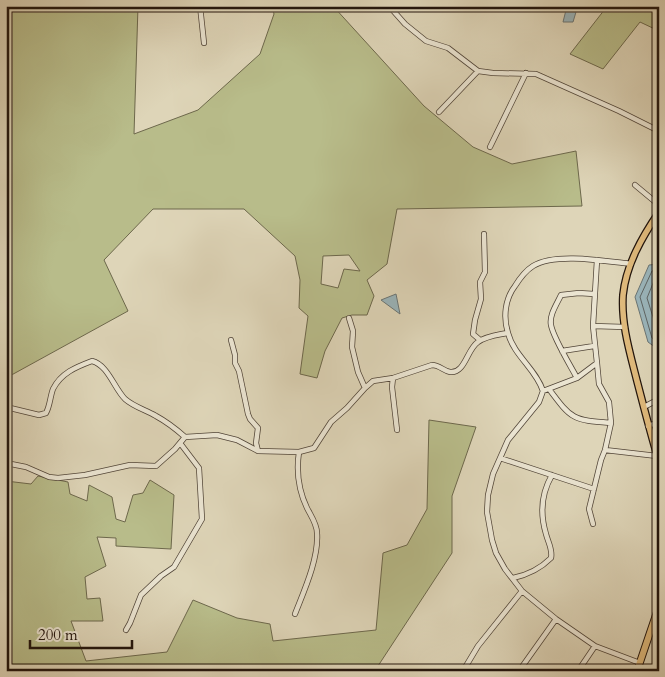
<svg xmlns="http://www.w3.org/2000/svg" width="665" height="677" font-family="Cardo,serif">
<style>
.green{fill:#b8bc8a;stroke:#6d684c;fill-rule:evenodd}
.water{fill:#9ab5bb;stroke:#6a7575}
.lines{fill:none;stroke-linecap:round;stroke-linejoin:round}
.shore{stroke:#5e6564;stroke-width:1}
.minor-casing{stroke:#514538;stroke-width:6}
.major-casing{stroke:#22150d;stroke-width:8}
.highway-casing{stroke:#22150d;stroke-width:8}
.minor{stroke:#eae4d1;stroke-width:4.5}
.major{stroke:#dfba7c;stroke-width:5.5}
.highway{stroke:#dfba7c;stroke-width:6}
</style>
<rect width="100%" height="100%" fill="#ded5b8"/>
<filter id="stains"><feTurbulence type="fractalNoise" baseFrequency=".004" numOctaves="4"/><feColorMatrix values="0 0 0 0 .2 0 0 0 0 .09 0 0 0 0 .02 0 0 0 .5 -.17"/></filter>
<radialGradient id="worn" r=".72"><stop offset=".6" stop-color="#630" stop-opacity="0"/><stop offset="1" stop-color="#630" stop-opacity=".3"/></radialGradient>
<path class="green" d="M6 6H138L134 134 198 110 260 54 274 14 272 6H333L424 106 473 147 512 164 576 151 582 206 397 209 387 264 367 280 374 296 367 315H352L342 318 325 351 317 378 300 374 308 316 299 308 300 280 295 256 244 209H153L104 260 128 311 6 378ZM349 255 360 271 344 269 338 288 321 284 323 256Z
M601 6H659V31L640 22 603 69 570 54 605 9Z
M429 420 476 427 452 496V553L378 666 391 671H6V481L31 484 38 476 68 482 70 494 87 501 89 485 112 497 116 519 125 522 133 495 143 493 150 480 174 495 171 549 116 546V538L97 537 106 566 85 577 87 599 100 598 103 621H71L86 661 167 652 193 600 237 618 270 624 273 641 376 630 383 553 407 545 427 509Z"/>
<path class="water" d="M566 10 576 12 573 22H563Z
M659 264V350L648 342 635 297 649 265Z
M396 294 400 314 381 300Z"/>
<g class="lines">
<path class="shore" d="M659 269 652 271 640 297 652 338 659 343
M659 275 656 276 647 298 659 336"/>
<g class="minor-casing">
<path id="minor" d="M200 6 204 43
M389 6 405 24 426 41 448 48 478 71 493 73 536 74 619 111 659 131
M439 112 478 71
M490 147 526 73
M635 185 659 205
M631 264C605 261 555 252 533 266 525 271 520 278 515 286 505 299 503 317 508 333 514 356 536 369 543 391L539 402 508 440 493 474 488 495 487 512 492 540 496 553 505 569 522 591 556 619 595 646 640 663
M349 318 353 331 352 347 358 372 365 388
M593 326 625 327
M231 340 235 355V363L239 371 248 414 250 419 258 428 256 443 258 451
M480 340 473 334 475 320 481 299 480 282 485 272 484 234
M562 351 594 346
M597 363 593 326 597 260
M393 378 392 387 397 430
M577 378C570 365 553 337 551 325 549 315 557 304 561 295L579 293 594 294
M549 389C572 420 573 420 611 423
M543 391 577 378 597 363 599 384 609 402 611 423 605 450 601 460 589 509 593 524
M6 407 39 415 46 413C50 406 50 397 53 389 61 373 76 367 92 361 108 365 114 388 125 399 134 407 146 410 156 416 167 422 176 429 185 437
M644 407 659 399
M648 426 659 422
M605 450 657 456
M500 458 594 489
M6 463 26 467 49 477 58 478 85 475 130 465 156 466 175 449 185 437 217 435 237 440 258 451 299 452 314 448 331 422 347 408 365 388 373 381 393 378 432 365C439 365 444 371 450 372 465 374 467 349 478 342 486 336 497 335 507 333
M513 578C527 575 540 569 551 558 553 550 548 542 546 534 540 514 541 494 552 475
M295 614C304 591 319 558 317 533 317 524 311 516 307 508 298 489 296 472 299 452
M126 630 130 623 141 595 161 576 174 567 202 519 199 468 180 443
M463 671 478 646 522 591
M519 671 556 619
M578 671 595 646"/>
</g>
<g class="major-casing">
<path id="major" d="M659 212C642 237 626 265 623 295 621 324 630 353 637 381 644 408 651 435 659 462"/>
</g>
<g class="highway-casing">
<path id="highway" d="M637 671 659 606"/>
</g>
<use href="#minor" class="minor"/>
<use href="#major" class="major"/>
<use href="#highway" class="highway"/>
</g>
<rect width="665" height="677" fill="none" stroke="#ded5b8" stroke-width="25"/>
<rect x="8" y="8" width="650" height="662" fill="none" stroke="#22150d" stroke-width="2.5"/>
<rect x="12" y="12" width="640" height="652" fill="none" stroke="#22150d"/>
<path d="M30 640v8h102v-8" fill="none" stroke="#22150d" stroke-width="2.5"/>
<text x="38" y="640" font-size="15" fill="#22150d" stroke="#eae4d1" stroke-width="4" paint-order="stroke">200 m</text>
<rect width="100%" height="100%" filter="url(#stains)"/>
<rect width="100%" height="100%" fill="url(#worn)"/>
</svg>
